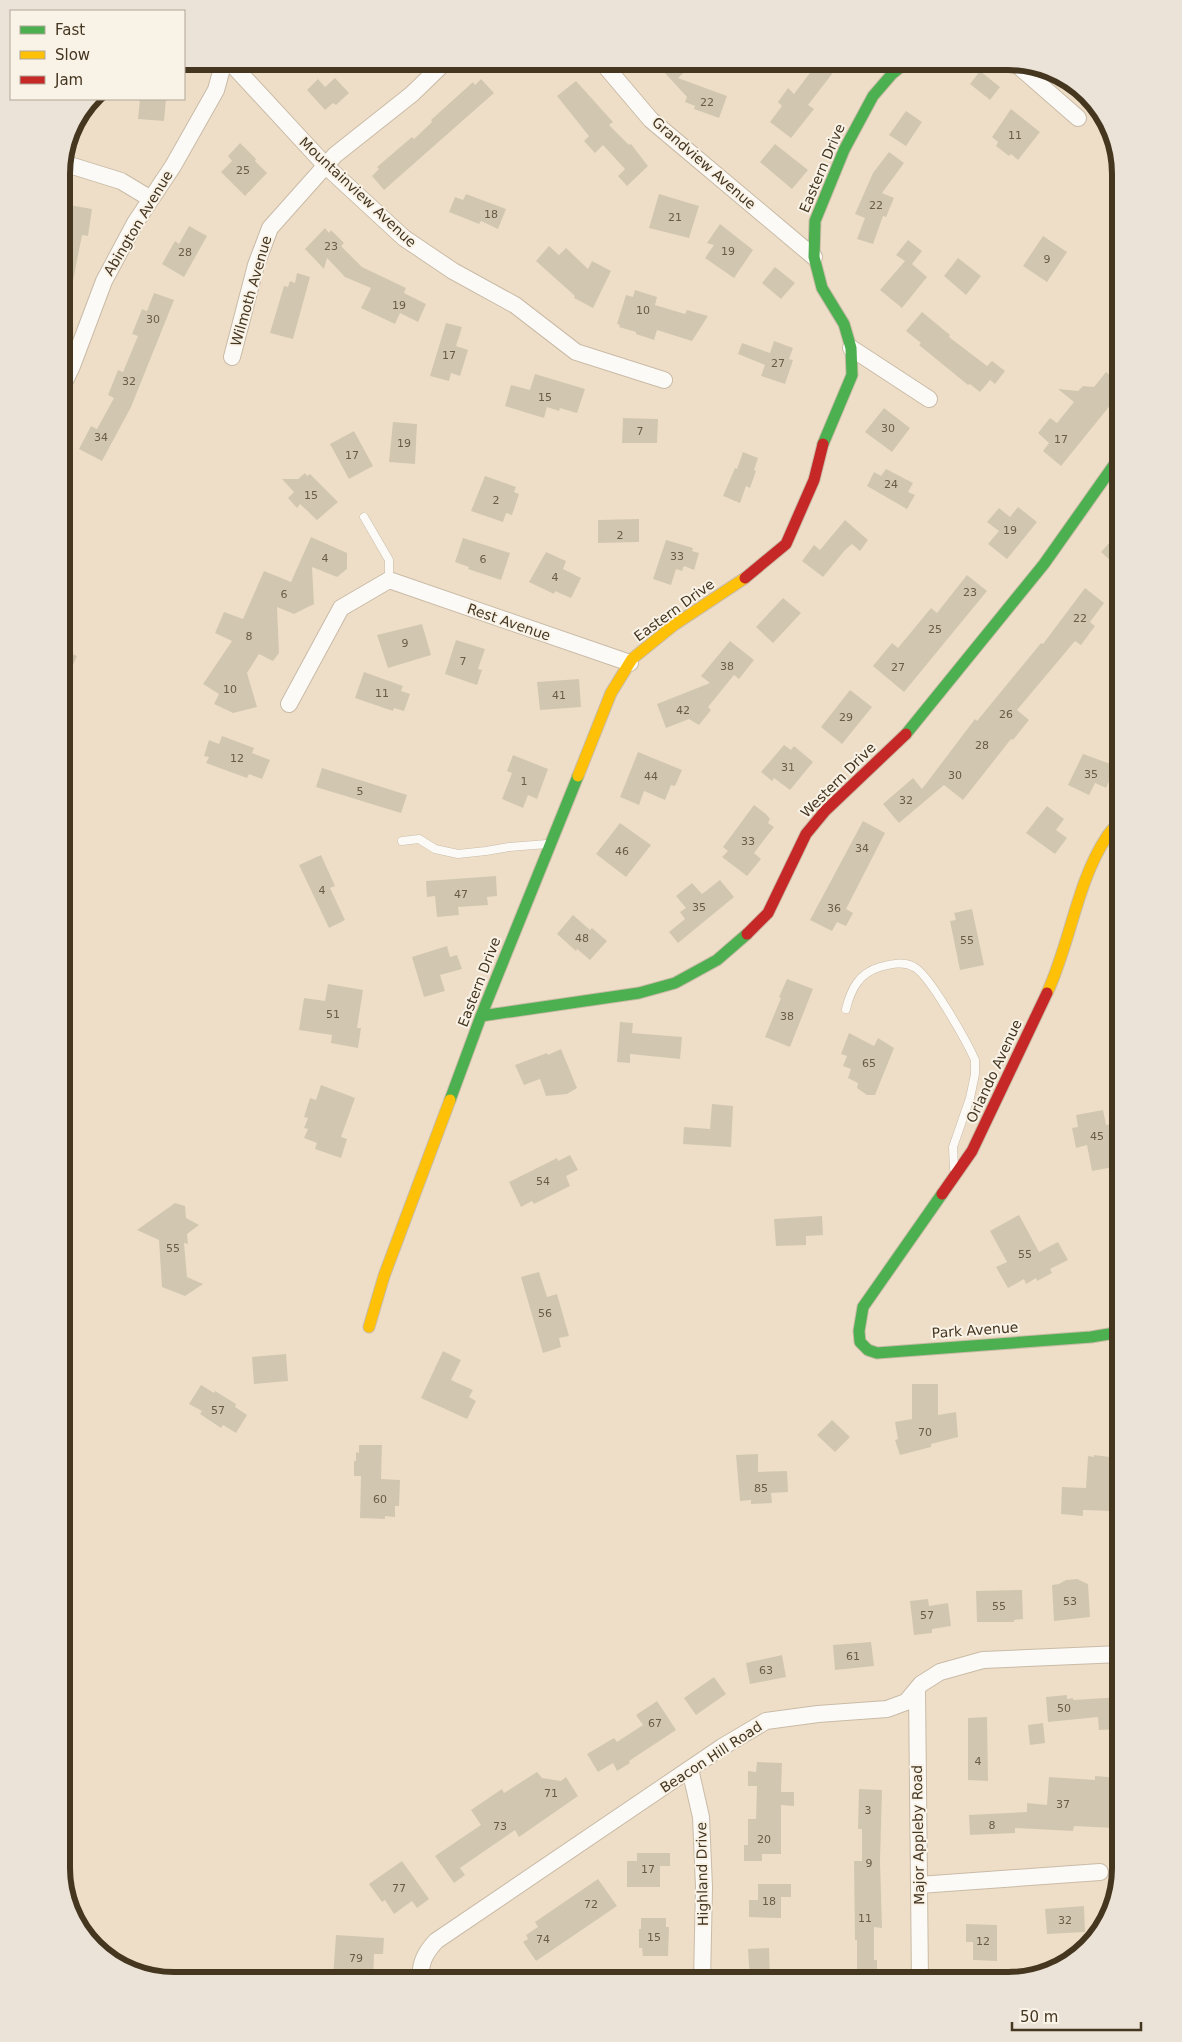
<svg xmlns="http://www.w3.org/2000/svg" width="1182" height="2042" font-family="'DejaVu Sans',sans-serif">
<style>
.building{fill:#d1c7b1}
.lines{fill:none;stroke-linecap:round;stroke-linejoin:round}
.lane-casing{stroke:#c9bba7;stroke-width:9}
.street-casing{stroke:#c9bba7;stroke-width:18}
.fast-casing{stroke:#c9bba7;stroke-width:13}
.slow-casing{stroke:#c9bba7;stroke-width:13}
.jam-casing{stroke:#c9bba7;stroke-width:13}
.lane{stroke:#fcfaf7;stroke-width:8}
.street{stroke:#fcfaf7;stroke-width:16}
.fast{stroke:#4caf50;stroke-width:11}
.slow{stroke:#ffc107;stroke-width:11}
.jam{stroke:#c62828;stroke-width:11}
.labels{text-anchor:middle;stroke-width:4;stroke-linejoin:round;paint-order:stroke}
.number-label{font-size:11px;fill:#695b45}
.street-label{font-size:14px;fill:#453620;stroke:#f9f2e7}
.rim{fill:none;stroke:#453620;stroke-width:6}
</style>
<rect width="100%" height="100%" fill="#eedec7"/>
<path class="building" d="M654 61H696L678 78 727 96 719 118 694 109 695 106 685 102 687 97Z
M819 61H842L808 105 814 109 791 138 770 122 782 106 778 102 788 88 794 94Z
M980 71 1000 87 990 100 970 84Z
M335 78 349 93 336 105 333 103 325 110 307 90 318 79 325 87Z
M481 79 494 93 384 190 372 176 379 169 377 167 412 137 414 139 432 122 431 120 473 82 475 85Z
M576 81 613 122 609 125 629 145 631 144 648 166 627 186 618 176 625 169 603 145 595 153 584 141 589 136 557 96Z
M140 99H166L164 121 138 119Z
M1011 109 1040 132 1018 160 1011 154 1009 156 996 146 998 142 992 137Z
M906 111 922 122 906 146 889 135Z
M240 143 256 159 255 161 267 173 245 196 221 172 232 161 228 156Z
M775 144 808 170 792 189 760 162Z
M889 152 904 163 882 193 894 198 886 217 883 216 873 244 857 239 865 218 855 214 873 173Z
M466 194 506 209 498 229 481 221 479 224 449 212 455 197 463 200Z
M659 194 699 206 689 238 649 228Z
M69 205 92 209 88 236 82 235 68 306H61V243Z
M720 224 753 250 734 278 705 258 714 245 707 243Z
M189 226 207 236 184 277 162 264 175 241 179 244Z
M325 228 329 233 331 230 344 243 341 246 362 267 406 288 404 293 426 304 418 322 400 313 395 324 361 308 371 288 345 277 327 258 324 269 305 249Z
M1043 236 1067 252 1047 282 1023 266Z
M908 240 922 251 912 264 927 277 902 308 880 290 905 261 896 255Z
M549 246 559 255 566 248 588 269 592 261 611 271 593 308 574 298 575 296 536 261Z
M958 258 981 276 966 295 944 276Z
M775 267 795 283 781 299 762 283Z
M297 273 310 277 293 339 270 333 284 286 288 287 290 281 295 283Z
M635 290 657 297 655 305 685 314 687 310 708 316 692 341 657 330 654 340 636 334V332L619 327 620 325 617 324 626 295 633 297Z
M154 293 174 300 131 407 102 461 79 449 91 426 97 429 114 398 108 395 118 370 123 372 138 336 132 334 142 309 147 311Z
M922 312 950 335 949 337 987 366 992 361 1005 371 995 384 990 380 980 392 970 384 968 385 919 345 921 343 906 331Z
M446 323 462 327 456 346 468 350 460 376 451 373 449 381 430 376Z
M774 341 793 348 789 359 793 360 785 384 761 376 765 365 738 354 742 343 770 353Z
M1106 372 1121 384V392L1061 466 1043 451 1049 443 1038 433 1050 418 1057 423 1074 402 1058 389 1078 391 1083 386 1094 387Z
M535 374 585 389 577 413 560 408 559 411 547 407 544 418 505 406 511 385 530 390Z
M884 408 910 428 892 452 865 432Z
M623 418 658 419 657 443H622Z
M393 422 417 424 415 464 389 462Z
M354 431 373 466 349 479 330 444Z
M743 452 758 458 754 470 756 471 750 488 746 486 740 503 723 496 735 468 737 469Z
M886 469 913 483 908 492 915 495 907 509 867 486 874 472 881 476Z
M305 473 307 476 310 474 338 502 317 520 300 504 297 508 288 498 294 492 282 479H298Z
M485 476 516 487 514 492 519 494 512 515 506 513 503 522 471 511Z
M1018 507 1037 522 1007 559 988 544 999 531 987 522 999 508 1010 517Z
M639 519V542L598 543V520Z
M845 520 868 540 860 551 852 544 845 550 823 577 802 561 814 545 820 550Z
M1121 530V570L1101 552Z
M311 537 347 553V569L337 577 312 567 314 604 294 614 277 607 279 653 273 661 259 654 247 673 257 707 233 713 214 704 219 694 203 684 232 641 215 633 224 612 243 619 264 571 291 582Z
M463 538 510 553 501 580 468 569 469 567 455 562Z
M666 540 693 548 692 551 699 553 694 570 684 566 682 571 676 569 671 585 653 579Z
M546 552 566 561 563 569 581 578 571 598 555 591 554 594 529 582Z
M967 575 987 591 904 692 873 666 892 643 898 648 931 608 937 613Z
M1085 588 1104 603 1090 622 1095 626 1081 645 1075 641 1017 710 1029 720 1013 740 1011 739 963 800 944 785 899 823 883 804 913 778 922 789 975 719 977 721 1041 643 1043 644Z
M783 598 801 613 773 643 756 627Z
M422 624 431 655 388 668 377 635Z
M456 640 485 649 478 669 482 670 477 685 445 674Z
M730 641 754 660 739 679 734 675 708 707 711 710 699 725 689 719 666 728 657 704 710 683 701 676Z
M61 649 77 656 61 691Z
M364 672 403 686 401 691 410 694 404 711 394 708 393 711 355 698Z
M579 679 581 707 540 710 537 682Z
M850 690 872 707 842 744 821 727Z
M222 736 254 748 252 753 270 760 262 779 249 774 247 778 206 763 209 757 204 756 209 740 219 744Z
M784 745 791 750 794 746 813 762 790 790 774 778 772 781 761 772Z
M638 752 682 770 675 786 671 785 665 800 644 791 639 805 620 797Z
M1083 754 1116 766 1106 788 1095 783 1089 795 1068 785Z
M513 755 548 769 537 799 528 795 523 808 502 799 512 773 507 771Z
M322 768 407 795 401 813 316 787Z
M754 805 766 814 770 819 768 823 774 827 754 853 761 859 747 876 722 857 728 851 723 847Z
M1047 806 1064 819 1056 830 1067 838 1055 854 1026 833Z
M863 821 885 833 846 909 853 913 846 926 837 922 832 931 810 920Z
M620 823 651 845 626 877 596 854Z
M321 855 335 886 330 888 345 920 329 928 299 865Z
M496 876 497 896 487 897 488 905 458 907 459 915 437 917 435 896 427 897 426 881Z
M720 880 734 897 678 943 669 932 685 919 680 912 686 908 676 896 692 883 702 894Z
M972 909 984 965 960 970 950 921 956 920 954 913Z
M573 915 590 930 592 928 607 941 590 960 577 949 576 951 557 934Z
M447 946 450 957 457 955 462 969 440 975 445 991 424 997 412 957Z
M787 979 813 989 790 1047 765 1037 781 998 779 997Z
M328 984 363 990 357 1028H361L358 1048 331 1043 332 1035 299 1030 304 998 325 1001Z
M620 1022 633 1023 632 1033 682 1037 680 1059 630 1054V1063L617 1062Z
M849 1033 874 1046 878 1038 894 1048 875 1095H867L857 1088 858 1083 848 1078 851 1069 843 1066 847 1056 841 1054Z
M561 1049 577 1088 567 1094 546 1096 540 1079 524 1085 515 1065 547 1053 548 1055Z
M321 1085 355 1098 341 1137 347 1139 341 1158 315 1149 317 1143 304 1138 308 1129 304 1128 308 1118 304 1117 310 1098 316 1100Z
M712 1104 733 1106 731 1147 683 1144 684 1127 710 1129Z
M1103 1110 1106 1125 1121 1122V1138L1113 1140 1114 1145 1109 1146 1113 1167 1092 1171 1087 1145 1076 1148 1072 1128 1078 1127 1076 1115Z
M570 1155 578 1170 566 1176 570 1186 534 1204 532 1201 521 1207 509 1182 557 1158 558 1161Z
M175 1203 185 1206 186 1218 199 1225 187 1234 188 1244 184 1243 187 1277 203 1284 185 1296 162 1287 159 1240 137 1230Z
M1019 1215 1039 1252 1058 1242 1068 1260 1050 1269 1052 1273 1037 1281 1036 1278 1026 1284 1024 1279 1008 1288 996 1267 1007 1262 990 1231Z
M822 1216 823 1235 806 1236V1245L776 1246 774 1219Z
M539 1272 547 1297 557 1294 569 1336 559 1338 561 1347 543 1353 521 1277Z
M443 1351 461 1360 451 1380 473 1390 469 1397 476 1401 467 1419 421 1398Z
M286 1354 288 1381 254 1384 252 1357Z
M912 1384H938V1415L956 1412 958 1437 931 1444V1447L900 1455 895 1440 898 1439 895 1422 912 1419Z
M201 1385 214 1393 215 1391 236 1404 235 1407 247 1415 236 1433 223 1425 221 1428 200 1414 202 1411 189 1404Z
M832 1420 850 1437 835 1452 817 1435Z
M359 1445H382L381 1479 400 1480 399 1506H395V1517L385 1516V1519L360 1518 361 1476H354V1461H356V1452L359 1453Z
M758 1454V1472L787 1471 788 1492 771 1493 772 1503 751 1504V1500L740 1501 736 1455Z
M1094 1455 1118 1458V1474H1115L1114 1488 1113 1487 1111 1511 1083 1510V1516L1061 1514 1062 1487 1086 1488 1088 1456 1094 1457Z
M1077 1579 1088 1584 1090 1617 1054 1621 1052 1585 1059 1584 1066 1580Z
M1022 1590 1023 1619 1014 1620V1622H977L976 1591Z
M928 1599 929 1606 948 1603 951 1626 932 1629V1633L914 1635 910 1601Z
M871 1642 874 1666 835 1670 833 1645Z
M782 1655 786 1677 750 1684 746 1663Z
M714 1677 726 1694 696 1715 684 1698Z
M1067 1695V1699L1073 1698V1700L1121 1697V1729L1099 1730 1098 1717 1048 1722 1046 1697Z
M657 1701 676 1730 629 1761 630 1763 617 1771 613 1763 598 1772 587 1754 614 1738 617 1742 643 1725 636 1715Z
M987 1717 988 1781 968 1780V1718Z
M1043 1723 1045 1743 1030 1745 1028 1725Z
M757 1762 782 1763 781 1792H794V1806L781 1805V1854H762V1861H744V1845H748V1819H756L757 1786H748V1771L756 1772Z
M537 1772 542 1778 561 1781 566 1777 578 1796 519 1837 515 1830 483 1852 460 1868 465 1875 454 1883 435 1856 481 1825 471 1810 502 1789 504 1793Z
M1095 1776 1121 1778V1826H1114V1828L1074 1826 1073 1831 1015 1828V1833L970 1835 969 1815 1027 1812V1803L1047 1805 1049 1777 1095 1780Z
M859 1789 882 1790 880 1861 882 1928 874 1927V1960H877V1981H857V1940H855L854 1861H862V1829H858Z
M637 1853H670V1866H660V1887H627V1861H637Z
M402 1861 429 1899 417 1908 412 1901 394 1914 385 1900 382 1902 369 1884Z
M598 1879 617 1906 536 1961 523 1942 528 1939 526 1935 538 1927 535 1922Z
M758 1884H791V1897H781V1918L749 1917V1900H758Z
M1084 1906 1085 1932 1047 1934 1045 1909Z
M641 1918H666V1927H669L668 1956H643L642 1948H639V1929H641Z
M966 1924 997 1925V1961L973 1960V1942H966Z
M336 1935 384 1938 383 1954H374L373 1981H346V1979L333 1978Z
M769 1948 770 1981H750L748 1949Z"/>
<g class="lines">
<g class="lane-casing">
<path id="lane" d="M364 517 389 560V580
M402 841 419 839 435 849 458 854 486 851 509 847 547 844
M846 1009C851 989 859 973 880 967 891 964 904 961 914 967 929 974 967 1042 975 1060V1074L970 1098 953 1147 954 1168"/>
</g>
<g class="street-casing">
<path id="street" d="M229 61 326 166 404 238 453 271 515 305 576 352 664 380
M601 61 651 120 814 257
M1014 62 1078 118
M63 163 121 181 151 199
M851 348 929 399
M232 357 256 265 270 228 335 155 412 94 446 61
M61 389 72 366 104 281 135 223 173 166 216 90 224 61
M289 704 341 608 389 580 630 663
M917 1690 920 1981
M690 1769 701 1817 704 1887 702 1981
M919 1885 1100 1872
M421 1981C419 1964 425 1953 436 1941L722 1747 766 1721 818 1714 887 1709 906 1702 921 1684 940 1672 983 1660 1121 1654"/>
</g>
<g class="fast-casing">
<path id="fast" d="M823 444 852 375 851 348 844 324 822 288 814 257 815 221 844 150 873 96 892 74 908 61
M906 734 1044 564 1121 455
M481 1016 639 993 675 983 717 960 747 934
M450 1100 481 1016 578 776
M942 1194 863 1307 859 1331 860 1342 868 1350 877 1353 1091 1337 1121 1332"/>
</g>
<g class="slow-casing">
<path id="slow" d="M578 776 611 693 632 659 674 625 745 578
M1047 993C1070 944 1077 882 1106 838 1110 831 1116 826 1121 820
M369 1327 384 1276 450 1100"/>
</g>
<g class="jam-casing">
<path id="jam" d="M745 578 786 544 814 480 823 444
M747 934 768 913 806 834 825 811 906 734
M942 1194 972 1151 1047 993"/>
</g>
<use href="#lane" class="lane"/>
<use href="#street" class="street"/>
<use href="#fast" class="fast"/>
<use href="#slow" class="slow"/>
<use href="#jam" class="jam"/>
</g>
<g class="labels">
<g class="number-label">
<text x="707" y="106">22</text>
<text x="1015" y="139">11</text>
<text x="243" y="174">25</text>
<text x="876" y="209">22</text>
<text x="491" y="218">18</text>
<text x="675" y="221">21</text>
<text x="331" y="250">23</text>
<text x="728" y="255">19</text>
<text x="185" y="256">28</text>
<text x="1047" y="263">9</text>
<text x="399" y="309">19</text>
<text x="643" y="314">10</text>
<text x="153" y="323">30</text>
<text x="449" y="359">17</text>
<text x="778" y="367">27</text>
<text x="129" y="385">32</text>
<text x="545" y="401">15</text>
<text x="888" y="432">30</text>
<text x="640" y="435">7</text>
<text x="101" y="441">34</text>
<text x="1061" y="443">17</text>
<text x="404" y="447">19</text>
<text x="352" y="459">17</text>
<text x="891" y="488">24</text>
<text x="311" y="499">15</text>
<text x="496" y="504">2</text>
<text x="1010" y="534">19</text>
<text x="620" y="539">2</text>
<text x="677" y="560">33</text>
<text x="325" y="562">4</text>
<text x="483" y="563">6</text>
<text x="555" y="581">4</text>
<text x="970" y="596">23</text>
<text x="284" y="598">6</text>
<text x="1080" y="622">22</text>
<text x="935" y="633">25</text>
<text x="249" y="640">8</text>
<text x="405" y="647">9</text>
<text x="463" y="665">7</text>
<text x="727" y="670">38</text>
<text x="898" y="671">27</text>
<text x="230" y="693">10</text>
<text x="382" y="697">11</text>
<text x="559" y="699">41</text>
<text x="683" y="714">42</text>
<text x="1006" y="718">26</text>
<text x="846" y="721">29</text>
<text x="982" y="749">28</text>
<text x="237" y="762">12</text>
<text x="788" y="771">31</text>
<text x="1091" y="778">35</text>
<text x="955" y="779">30</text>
<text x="651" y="780">44</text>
<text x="524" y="785">1</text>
<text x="360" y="795">5</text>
<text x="906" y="804">32</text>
<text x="748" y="845">33</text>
<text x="862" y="852">34</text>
<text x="622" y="855">46</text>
<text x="322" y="894">4</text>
<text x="461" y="898">47</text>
<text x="699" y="911">35</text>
<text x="834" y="912">36</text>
<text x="582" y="942">48</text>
<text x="967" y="944">55</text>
<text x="333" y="1018">51</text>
<text x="787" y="1020">38</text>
<text x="869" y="1067">65</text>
<text x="1097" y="1140">45</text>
<text x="543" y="1185">54</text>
<text x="173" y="1252">55</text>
<text x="1025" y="1258">55</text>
<text x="545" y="1317">56</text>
<text x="218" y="1414">57</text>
<text x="925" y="1436">70</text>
<text x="761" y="1492">85</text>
<text x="380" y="1503">60</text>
<text x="1070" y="1605">53</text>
<text x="999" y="1610">55</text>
<text x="927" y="1619">57</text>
<text x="853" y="1660">61</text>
<text x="766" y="1674">63</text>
<text x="1064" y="1712">50</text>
<text x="655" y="1727">67</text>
<text x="978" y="1765">4</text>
<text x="551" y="1797">71</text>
<text x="1063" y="1808">37</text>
<text x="868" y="1814">3</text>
<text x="992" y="1829">8</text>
<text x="500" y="1830">73</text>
<text x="764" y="1843">20</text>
<text x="869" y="1867">9</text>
<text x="648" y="1873">17</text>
<text x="399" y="1892">77</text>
<text x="769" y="1905">18</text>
<text x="591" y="1908">72</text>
<text x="865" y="1922">11</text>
<text x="1065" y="1924">32</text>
<text x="654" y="1941">15</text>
<text x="543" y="1943">74</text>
<text x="983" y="1945">12</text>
<text x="356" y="1962">79</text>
</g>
<g class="street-label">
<text transform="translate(704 163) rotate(41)" y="5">Grandview Avenue</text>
<text transform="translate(822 168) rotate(-67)" y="5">Eastern Drive</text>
<text transform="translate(358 192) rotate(43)" y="5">Mountainview Avenue</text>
<text transform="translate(138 223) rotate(-59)" y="5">Abington Avenue</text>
<text transform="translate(251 291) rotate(-74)" y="5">Wilmoth Avenue</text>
<text transform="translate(674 610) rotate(-36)" y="5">Eastern Drive</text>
<text transform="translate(509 622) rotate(19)" y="5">Rest Avenue</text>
<text transform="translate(838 780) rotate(-45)" y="5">Western Drive</text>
<text transform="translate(479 982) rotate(-69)" y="5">Eastern Drive</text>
<text transform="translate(994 1071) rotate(-65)" y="5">Orlando Avenue</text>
<text transform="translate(975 1330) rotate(-4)" y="5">Park Avenue</text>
<text transform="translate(711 1757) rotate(-33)" y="5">Beacon Hill Road</text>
<text transform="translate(918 1835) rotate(-91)" y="5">Major Appleby Road</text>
<text transform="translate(702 1874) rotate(-91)" y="5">Highland Drive</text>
</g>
</g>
<path d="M0 0H1182V2042H0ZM174 70H1008A104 104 0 0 1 1112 174V1868A104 104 0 0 1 1008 1972H174A104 104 0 0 1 70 1868V174A104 104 0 0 1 174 70Z" fill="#ebe3d7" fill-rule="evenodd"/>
<path class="rim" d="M174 70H1008A104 104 0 0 1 1112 174V1868A104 104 0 0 1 1008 1972H174A104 104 0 0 1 70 1868V174A104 104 0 0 1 174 70Z"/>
<rect x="10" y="10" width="175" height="90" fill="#f9f2e7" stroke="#b1a797"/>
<rect x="20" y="26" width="25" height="8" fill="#4caf50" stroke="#b1a797"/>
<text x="55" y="35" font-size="15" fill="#453620">Fast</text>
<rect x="20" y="51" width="25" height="8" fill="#ffc107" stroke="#b1a797"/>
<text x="55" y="60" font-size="15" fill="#453620">Slow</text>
<rect x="20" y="76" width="25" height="8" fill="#c62828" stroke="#b1a797"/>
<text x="55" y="85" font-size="15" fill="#453620">Jam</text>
<path d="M1012 2022v8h129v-8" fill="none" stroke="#453620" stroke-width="2.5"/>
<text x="1020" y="2022" font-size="15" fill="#453620" stroke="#f9f2e7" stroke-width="4" paint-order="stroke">50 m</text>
</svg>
